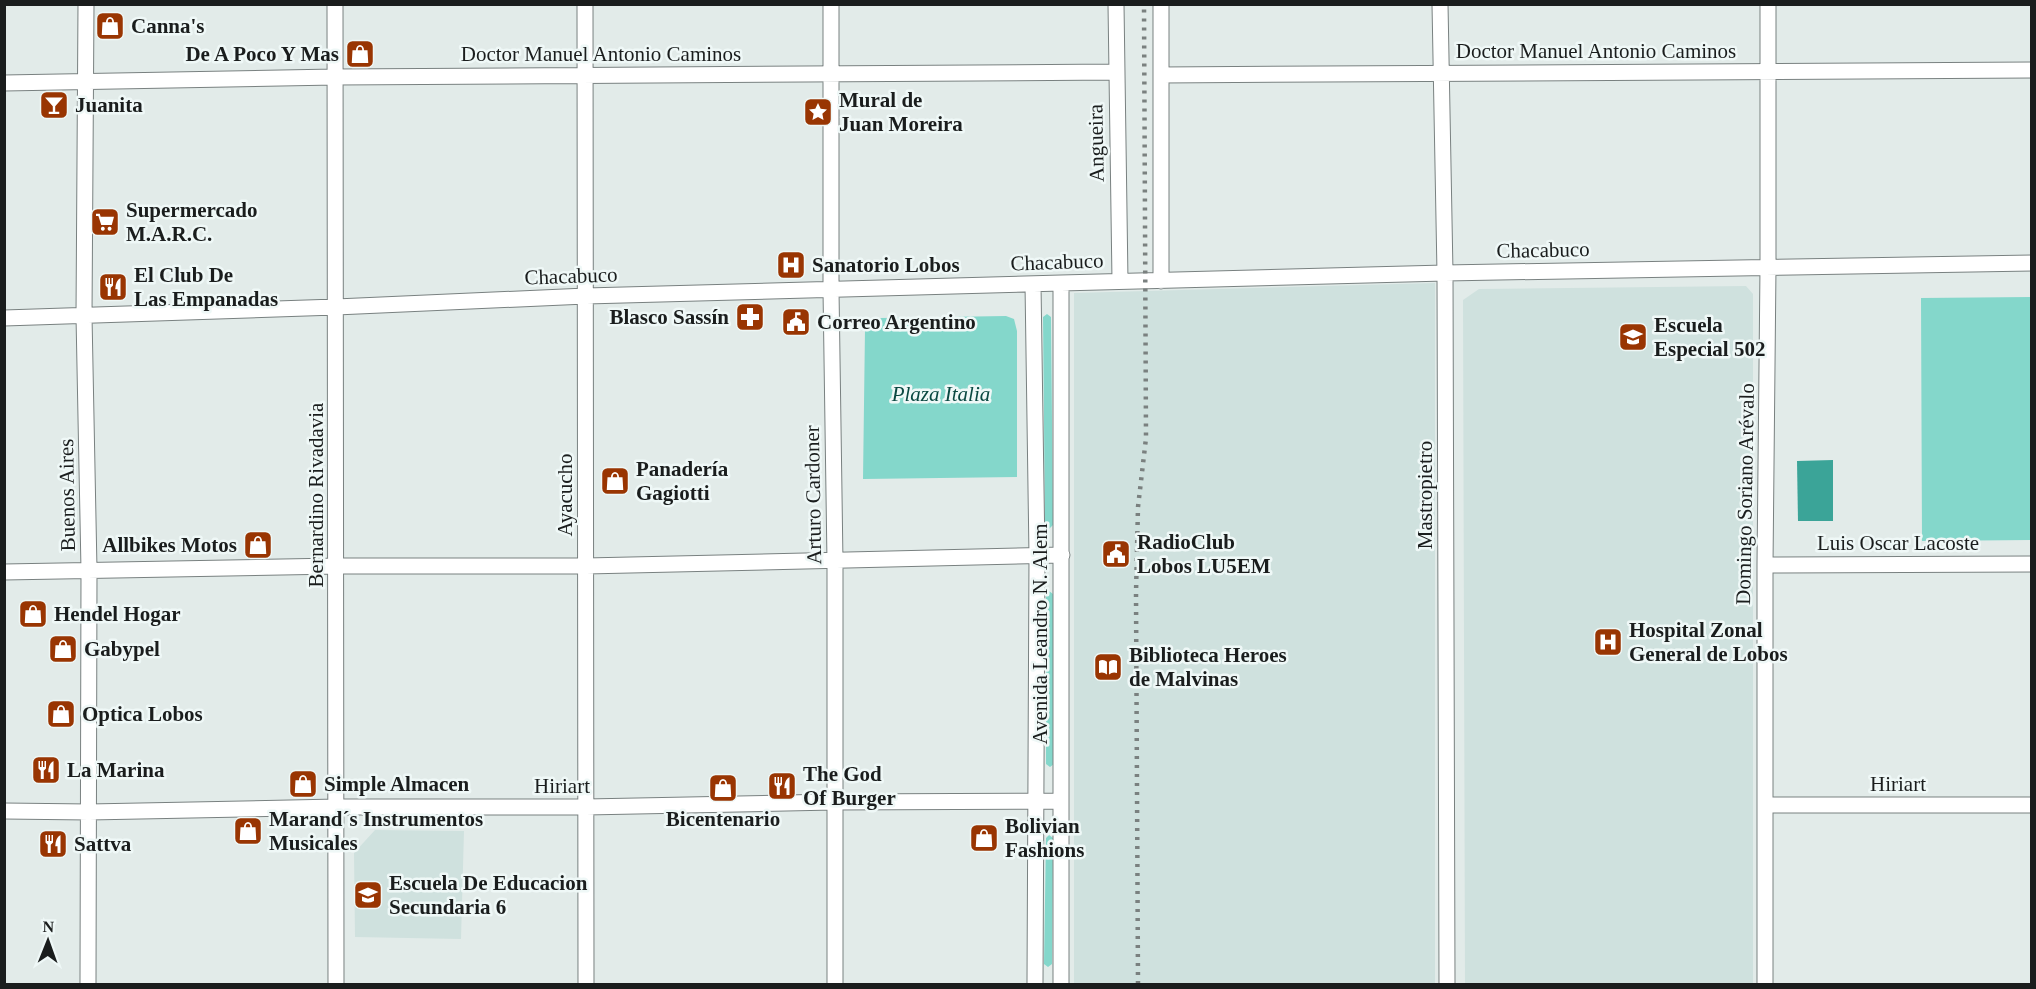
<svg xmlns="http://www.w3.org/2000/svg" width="2036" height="989" font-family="Georgia,serif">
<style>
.built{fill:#cfe1de}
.green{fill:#84d7cb}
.water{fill:#3ba498}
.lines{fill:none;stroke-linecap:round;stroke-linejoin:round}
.street-casing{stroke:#798180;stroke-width:17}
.street{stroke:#fff;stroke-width:15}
.rail{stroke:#7a807f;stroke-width:4.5;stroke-dasharray:3 6;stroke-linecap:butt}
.labels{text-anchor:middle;stroke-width:5;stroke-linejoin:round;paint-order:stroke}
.poi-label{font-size:21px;font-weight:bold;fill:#1a1d1d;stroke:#eff8f7;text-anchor:start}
.street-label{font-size:21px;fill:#1a1d1d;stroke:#eff8f7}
.park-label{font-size:21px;font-style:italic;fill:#0a4942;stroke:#eff8f7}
</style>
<rect width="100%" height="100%" fill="#e2ebe9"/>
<path class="built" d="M1435 283V984H1074V293Z
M1746 286 1753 294V984H1465L1463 300 1479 289Z
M375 830 464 831 461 939 355 937 354 853Z"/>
<path class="green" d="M2031 297V540L1922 541 1921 298Z
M1047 314 1051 317 1053 525 1049 529 1045 525 1043 317Z
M1006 316 1014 319 1017 331V477L863 479 865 329 871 321 881 318Z
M1049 591 1053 594 1054 764 1050 767 1046 764V594Z
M1049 835 1053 838 1052 964 1048 967 1044 964 1046 838Z"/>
<path class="water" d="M1833 460V521H1798L1797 461Z"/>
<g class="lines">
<g class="street-casing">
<path id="street" d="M86 4 84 316 89 570 88 984
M335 4 336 984
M585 4 586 984
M831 4V290L835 562V984
M1116 4 1120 281
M1440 4 1445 273 1447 984
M1161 75 2032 70
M4 83 335 77 1116 72
M1161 281V4
M1061 283V984
M1033 284 1037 556 1035 984
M4 318 336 307 586 296 1061 283 1445 273 2032 263
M1765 565 2032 564
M4 572 337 566H586L1062 555
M1765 805H2032
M4 811 89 812 337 807H586L834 802 1061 801
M1765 984V565L1768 267V4"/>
</g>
<use href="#street" class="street"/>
<path class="rail" d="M1138 984 1136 593 1138 507 1146 438 1144 4"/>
</g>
<defs>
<g id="shop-square" transform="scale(1.5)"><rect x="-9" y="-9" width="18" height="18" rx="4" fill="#993502" stroke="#eff8f7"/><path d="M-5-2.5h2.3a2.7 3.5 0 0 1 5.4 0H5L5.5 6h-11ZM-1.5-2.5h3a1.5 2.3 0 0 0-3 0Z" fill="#fff"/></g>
<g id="bar-square" transform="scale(1.5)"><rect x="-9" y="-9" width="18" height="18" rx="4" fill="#993502" stroke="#eff8f7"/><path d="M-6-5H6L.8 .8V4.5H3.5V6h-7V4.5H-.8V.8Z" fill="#fff"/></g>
<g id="sight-square" transform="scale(1.5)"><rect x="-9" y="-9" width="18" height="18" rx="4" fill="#993502" stroke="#eff8f7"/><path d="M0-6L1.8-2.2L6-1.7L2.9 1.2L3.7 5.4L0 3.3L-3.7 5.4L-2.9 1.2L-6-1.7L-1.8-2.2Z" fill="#fff"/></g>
<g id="supermarket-square" transform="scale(1.5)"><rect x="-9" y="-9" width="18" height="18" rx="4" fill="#993502" stroke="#eff8f7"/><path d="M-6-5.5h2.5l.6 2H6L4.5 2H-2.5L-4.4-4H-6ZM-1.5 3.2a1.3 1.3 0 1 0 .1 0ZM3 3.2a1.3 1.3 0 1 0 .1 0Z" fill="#fff"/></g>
<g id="hospital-square" transform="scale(1.5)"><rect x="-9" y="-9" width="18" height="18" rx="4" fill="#993502" stroke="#eff8f7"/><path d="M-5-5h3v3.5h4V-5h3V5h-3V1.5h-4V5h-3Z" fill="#fff"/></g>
<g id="restaurant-square" transform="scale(1.5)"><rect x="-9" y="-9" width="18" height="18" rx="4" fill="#993502" stroke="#eff8f7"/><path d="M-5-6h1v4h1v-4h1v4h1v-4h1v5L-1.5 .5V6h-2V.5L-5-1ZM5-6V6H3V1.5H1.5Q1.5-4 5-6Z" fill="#fff"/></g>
<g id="pharmacy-square" transform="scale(1.5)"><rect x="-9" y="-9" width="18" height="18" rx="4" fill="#993502" stroke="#eff8f7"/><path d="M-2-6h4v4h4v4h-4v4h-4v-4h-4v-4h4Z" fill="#fff"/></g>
<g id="civic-square" transform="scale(1.5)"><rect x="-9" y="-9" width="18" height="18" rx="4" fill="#993502" stroke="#eff8f7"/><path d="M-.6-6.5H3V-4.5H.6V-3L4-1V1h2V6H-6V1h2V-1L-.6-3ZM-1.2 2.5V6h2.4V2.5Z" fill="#fff"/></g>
<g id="school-square" transform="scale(1.5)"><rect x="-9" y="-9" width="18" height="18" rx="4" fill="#993502" stroke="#eff8f7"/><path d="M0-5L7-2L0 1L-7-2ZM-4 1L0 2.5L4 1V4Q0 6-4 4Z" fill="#fff"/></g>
<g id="library-square" transform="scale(1.5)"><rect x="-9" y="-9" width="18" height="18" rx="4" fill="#993502" stroke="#eff8f7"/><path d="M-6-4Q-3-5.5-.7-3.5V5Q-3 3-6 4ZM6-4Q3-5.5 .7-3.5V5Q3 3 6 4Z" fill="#fff"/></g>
</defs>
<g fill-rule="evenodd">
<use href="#shop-square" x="110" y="26"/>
<use href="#shop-square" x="360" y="54"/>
<use href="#bar-square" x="54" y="105"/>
<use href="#sight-square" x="818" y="112"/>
<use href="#supermarket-square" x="105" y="222"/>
<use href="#hospital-square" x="791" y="265"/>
<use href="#restaurant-square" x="113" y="287"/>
<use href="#pharmacy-square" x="750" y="317"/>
<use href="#civic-square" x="796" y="322"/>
<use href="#school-square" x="1633" y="337"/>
<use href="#shop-square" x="615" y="481"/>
<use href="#shop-square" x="258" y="545"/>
<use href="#civic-square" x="1116" y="554"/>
<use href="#shop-square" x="33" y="614"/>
<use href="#hospital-square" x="1608" y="642"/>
<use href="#shop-square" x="63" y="649"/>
<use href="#library-square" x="1108" y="667"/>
<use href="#shop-square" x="61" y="714"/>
<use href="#restaurant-square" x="46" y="770"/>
<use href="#shop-square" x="303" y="784"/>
<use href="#restaurant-square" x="782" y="786"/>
<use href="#shop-square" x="723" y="788"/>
<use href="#shop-square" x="248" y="831"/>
<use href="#shop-square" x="984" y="838"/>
<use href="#restaurant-square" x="53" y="844"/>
<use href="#school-square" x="368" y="895"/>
</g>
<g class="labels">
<g class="poi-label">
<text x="131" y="33">Canna's</text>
<text x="339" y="61" text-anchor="end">De A Poco Y Mas</text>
<text x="839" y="107">Mural de<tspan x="839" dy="24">Juan Moreira</tspan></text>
<text x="75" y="112">Juanita</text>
<text x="126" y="217">Supermercado<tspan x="126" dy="24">M.A.R.C.</tspan></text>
<text x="812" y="272">Sanatorio Lobos</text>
<text x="134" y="282">El Club De<tspan x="134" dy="24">Las Empanadas</tspan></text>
<text x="729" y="324" text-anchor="end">Blasco Sassín</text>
<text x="817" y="329">Correo Argentino</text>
<text x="1654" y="332">Escuela<tspan x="1654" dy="24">Especial 502</tspan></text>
<text x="636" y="476">Panadería<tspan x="636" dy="24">Gagiotti</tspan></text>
<text x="1137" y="549">RadioClub<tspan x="1137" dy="24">Lobos LU5EM</tspan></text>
<text x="237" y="552" text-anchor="end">Allbikes Motos</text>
<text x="54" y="621">Hendel Hogar</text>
<text x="1629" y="637">Hospital Zonal<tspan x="1629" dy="24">General de Lobos</tspan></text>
<text x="84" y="656">Gabypel</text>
<text x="1129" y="662">Biblioteca Heroes<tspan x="1129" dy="24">de Malvinas</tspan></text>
<text x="82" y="721">Optica Lobos</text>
<text x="67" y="777">La Marina</text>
<text x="803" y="781">The God<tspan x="803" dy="24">Of Burger</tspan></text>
<text x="324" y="791">Simple Almacen</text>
<text x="269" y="826">Marand´s Instrumentos<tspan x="269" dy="24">Musicales</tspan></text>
<text x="723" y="826" text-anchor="middle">Bicentenario</text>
<text x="1005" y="833">Bolivian<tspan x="1005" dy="24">Fashions</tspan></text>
<text x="74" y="851">Sattva</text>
<text x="389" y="890">Escuela De Educacion<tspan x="389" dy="24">Secundaria 6</tspan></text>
</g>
<g class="street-label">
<text x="1596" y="58">Doctor Manuel Antonio Caminos</text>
<text x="601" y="61">Doctor Manuel Antonio Caminos</text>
<text transform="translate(1096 143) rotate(-91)" y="7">Angueira</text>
<text transform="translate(1543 250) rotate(-1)" y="7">Chacabuco</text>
<text transform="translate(1057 262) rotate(-2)" y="7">Chacabuco</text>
<text transform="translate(571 276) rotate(-2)" y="7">Chacabuco</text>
<text transform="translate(1745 494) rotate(-89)" y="7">Domingo Soriano Arévalo</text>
<text transform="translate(67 495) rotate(-91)" y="7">Buenos Aires</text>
<text transform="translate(316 495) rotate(-90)" y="7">Bernardino Rivadavia</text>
<text transform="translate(565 495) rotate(-90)" y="7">Ayacucho</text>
<text transform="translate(813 495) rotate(-91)" y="7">Arturo Cardoner</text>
<text transform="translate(1425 495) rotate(-90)" y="7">Mastropietro</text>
<text x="1898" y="550">Luis Oscar Lacoste</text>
<text transform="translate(1040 634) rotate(-90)" y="7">Avenida Leandro N. Alem</text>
<text x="1898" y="791">Hiriart</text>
<text x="562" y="793">Hiriart</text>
</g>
<g class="park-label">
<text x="941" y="401">Plaza Italia</text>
</g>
</g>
<rect width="2036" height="989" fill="none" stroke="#1a1d1d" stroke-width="12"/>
<g transform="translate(48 941) rotate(1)" stroke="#eff8f7" stroke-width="4.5" paint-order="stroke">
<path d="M0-4.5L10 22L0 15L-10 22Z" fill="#1a1d1d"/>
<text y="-9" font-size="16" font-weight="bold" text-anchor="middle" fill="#1a1d1d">N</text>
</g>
</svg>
